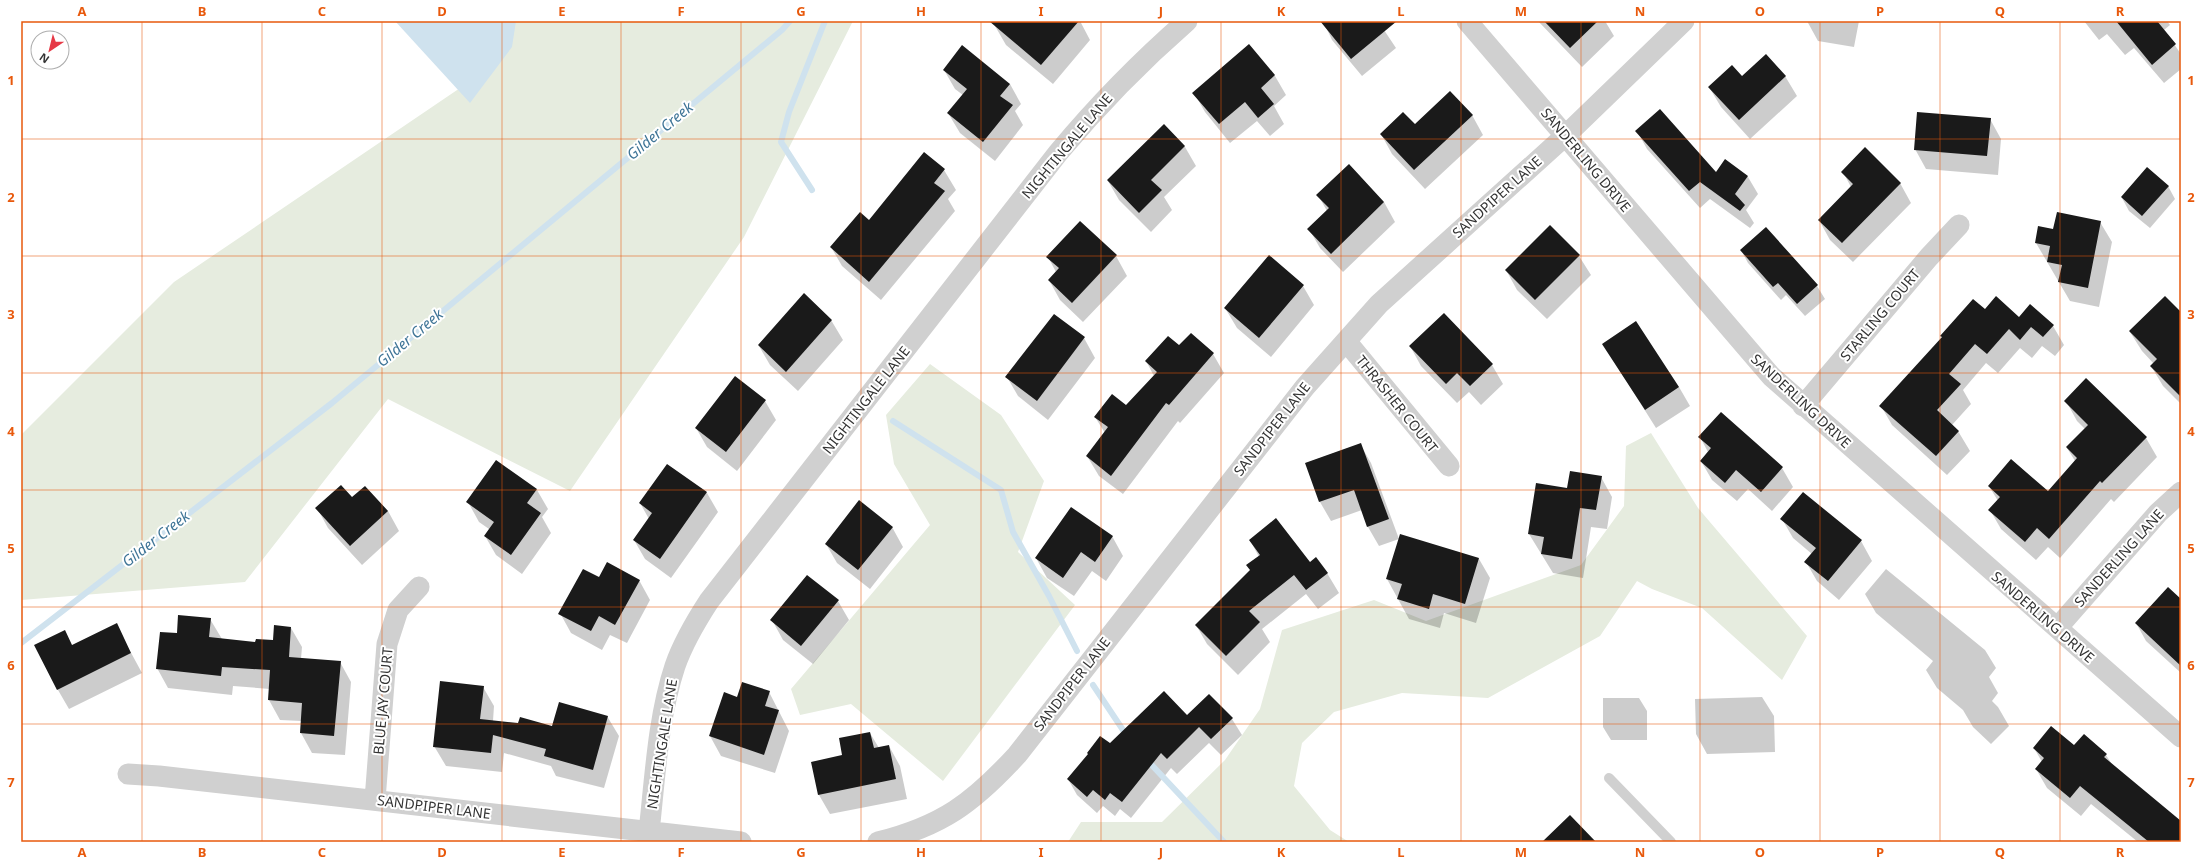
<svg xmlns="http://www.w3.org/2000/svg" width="2202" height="863" font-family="'Noto Sans',sans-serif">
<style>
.green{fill:#e6ecdf}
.water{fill:#cfe2ee}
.shadow{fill:#0003}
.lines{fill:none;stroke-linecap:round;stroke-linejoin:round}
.stream{stroke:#cfe2ee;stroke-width:6}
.building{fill:#1a1a1a}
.service{stroke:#d0d0d0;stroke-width:10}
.minor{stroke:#d0d0d0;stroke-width:21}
.grid{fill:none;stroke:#e8590c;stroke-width:1;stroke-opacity:0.55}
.labels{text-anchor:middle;stroke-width:4;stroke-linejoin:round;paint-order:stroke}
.street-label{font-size:14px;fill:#333;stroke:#fff}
.water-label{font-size:15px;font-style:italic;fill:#3f7597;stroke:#fff}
.neatline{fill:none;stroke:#e8590c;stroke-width:1.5}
.grid-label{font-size:13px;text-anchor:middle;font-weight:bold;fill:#e8590c}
</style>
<rect width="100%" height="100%" fill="#fff"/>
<path class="green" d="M496 21H853L744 237 570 491 388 399 245 582 21 600V435L174 282 491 67Z
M930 364 1001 415 1044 481 1018 552 1075 605 943 781 851 704 800 715 791 689 930 525 894 464 886 415Z
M1651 433 1698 508 1807 636 1782 680 1702 608 1652 589 1637 581 1600 636 1488 698 1402 693 1334 712 1302 743 1294 786 1330 830 1349 842H1068L1081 822H1162L1225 760 1260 709 1282 630 1374 600 1426 621 1581 565 1624 506 1626 446Z"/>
<path class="water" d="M395 21H516L512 47 470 103Z"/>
<path class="shadow" d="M21 21H23L21 32Z
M999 21H1080L1090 40 1053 84 1006 45 995 26Z
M1323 21H1378L1396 48 1362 76 1332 40Z
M1538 21H1605L1614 36 1582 67Z
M1807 21H1859L1854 47 1818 41Z
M2084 21H2167L2170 25 2164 30 2181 54V69L2164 83 2134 48 2125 55 2107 34 2099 40Z
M1249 46 1275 76 1286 95 1274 106 1284 124 1270 136 1257 121 1230 143 1205 112 1194 93Z
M944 70 1010 84 1021 104 1015 111 1023 125 995 161 960 133 948 113 963 95 955 89Z
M1785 76 1797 96 1750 139 1721 107 1709 87 1742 77Z
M1472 115 1483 135 1425 189 1392 154 1381 134 1415 126Z
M1990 119 2001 139 1998 175 1926 169 1915 149Z
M1164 126 1185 147 1196 166 1164 197 1172 210 1151 232 1119 200 1108 181Z
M1637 131 1716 174 1748 177 1758 194 1746 210 1754 223 1750 228 1710 199 1700 208 1647 149Z
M924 153 944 170 956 190 948 199 955 211 881 300 842 266 831 247 869 221Z
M1843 172 1900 183 1911 203 1853 262 1830 240 1819 220 1851 187Z
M2168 186 2175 199 2150 228 2129 211 2122 198Z
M1318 195 1384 202 1395 222 1343 272 1320 248 1309 229 1327 211Z
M2100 222 2112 242 2099 307 2070 301 2036 243 2054 230Z
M1550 227 1579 256 1591 275 1547 319 1517 290 1506 270Z
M1766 228 1817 286 1825 299 1805 316 1786 295 1781 300 1748 263 1741 250Z
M1116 256 1127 276 1083 322 1060 300 1049 280 1056 272 1048 257Z
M1303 286 1314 305 1271 357 1237 328 1225 308Z
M1985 310 2053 326 2064 345 2055 356 2042 346 2032 358 2020 348 1998 373 1986 363 1963 390 1971 404 1952 425 1958 431 1970 451 1947 475 1892 425 1881 406Z
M2181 312V404L2163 386 2151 366 2154 364 2142 351 2130 332Z
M1054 315 1084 338 1095 358 1048 420 1018 396 1007 377Z
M831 320 843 340 798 391 770 365 759 346Z
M1191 334 1213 354 1224 373 1180 423 1178 421 1123 494 1099 476 1087 456 1105 433 1095 417 1126 407 1154 376 1146 361 1179 347Z
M1603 344 1679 387 1690 406 1656 428Z
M1410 346 1492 365 1503 384 1481 405 1469 392 1457 403 1421 366Z
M765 401 776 420 737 471 707 447 696 428Z
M2066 401 2146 438 2157 457 2114 502 2111 499 2060 558 2048 547 2036 560 2001 529 1990 510 1998 501 1989 486 2048 493 2075 461 2067 448 2085 429 2077 421Z
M1700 437 1782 468 1793 487 1772 511 1748 489 1737 501 1712 480 1701 461 1708 452Z
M1360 444 1371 463 1399 539 1379 546 1368 527 1362 510 1331 521 1320 502 1306 463Z
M668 465 707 493 718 512 671 578 645 559 634 540 649 519 640 503Z
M1601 477 1612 497 1607 529 1591 527 1583 578 1553 573 1529 534 1537 485 1568 490Z
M365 487 388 511 399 531 362 565 328 528 317 508 352 499Z
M537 490 548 509 542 517 551 533 522 574 496 555 485 536 489 529 479 522 468 502Z
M1782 519 1861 541 1872 561 1839 600 1817 581 1806 562 1812 554 1793 538Z
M892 527 903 547 870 589 837 563 826 544Z
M1112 536 1123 556 1106 581 1092 571 1074 596 1047 578 1036 558Z
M1250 540 1310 563 1327 573 1339 593 1318 609 1306 594 1262 629 1270 642 1238 675 1207 644 1196 625 1251 571 1259 557Z
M1479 559 1490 578 1476 623 1444 613 1440 628 1409 619 1387 579Z
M1886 569 1985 650 1996 668 1989 677 1998 693 1992 701 1998 707 2009 726 1991 744 1973 727 1963 710 1937 688 1926 670 1933 661 1876 613 1865 594Z
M599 579 639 580 650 600 627 643 610 635 602 650 571 633 560 613Z
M2181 600V673L2146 641 2136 623Z
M838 601 849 620 813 664 783 640 772 620Z
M210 619 222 639 256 643 274 641 291 628 302 647 301 659 340 662 351 682 345 755 312 753 301 733 302 721 280 720 269 700 270 689 233 686 232 695 168 688 157 668 177 634Z
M116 625 142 673 69 709 58 690 73 646Z
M483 687 494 706 493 721 553 728 607 716 619 736 604 788 556 776 551 766 504 753 502 772 446 766 434 746Z
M769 692 789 731 775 773 721 756 710 736 738 698Z
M1762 697 1774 716 1775 752 1707 754 1696 734 1695 699Z
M1603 698H1639L1647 711V740H1611L1603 727Z
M1187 716 1232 719 1242 735 1221 755 1209 743 1177 774 1171 768 1131 818 1120 809 1115 816 1103 806 1097 813 1077 795 1068 779 1110 745Z
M870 733 879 748 889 746 900 766 907 799 830 814 819 795 812 762 844 756Z
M2075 747 2106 755 2113 766 2181 824V842H2138L2091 804 2081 816 2047 788 2036 769 2042 762 2034 748Z"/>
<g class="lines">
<path class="stream" d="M812 190 781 142 789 112 825 21
M893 421 1001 490 1013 532 1049 596 1077 651
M21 643 332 403 782 30 790 21
M1093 685 1127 736
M1147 760 1224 842"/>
</g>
<path class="building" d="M989 21H1079L1041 65Z
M1320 21H1397L1351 59Z
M1544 21H1598L1570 48Z
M2116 21H2157L2176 44 2152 65Z
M1249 44 1275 75 1261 88 1274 104 1258 118 1245 102 1219 124 1192 93Z
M962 45 1010 84 1000 96 1013 105 983 142 947 113 967 89 943 70Z
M1766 54 1786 76 1739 120 1708 87 1732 65 1742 76Z
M1450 91 1473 115 1414 170 1380 134 1403 112 1415 124Z
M1660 109 1716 172 1725 159 1748 176 1735 194 1745 205 1740 211 1700 182 1689 191 1635 131Z
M1917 112 1991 118 1987 156 1914 150Z
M1164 124 1185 146 1151 180 1162 190 1139 213 1107 180Z
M1865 147 1901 183 1842 243 1818 220 1853 184 1841 172Z
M924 152 945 169 934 183 945 191 869 282 830 247 860 212 869 220Z
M1349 164 1384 202 1331 254 1307 229 1329 208 1316 195Z
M2147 167 2169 186 2142 216 2121 197Z
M2057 212 2101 221 2088 288 2058 282 2062 265 2047 262 2050 246 2035 243 2038 226 2053 229Z
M1080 221 1117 255 1072 303 1048 280 1059 268 1046 257Z
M1550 225 1580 255 1535 300 1505 270Z
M1766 227 1818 285 1797 304 1778 283 1773 287 1740 250Z
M1269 255 1304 285 1259 338 1224 308Z
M804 293 832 320 786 372 758 345Z
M1996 296 2019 317 2030 304 2054 325 2043 337 2031 327 2020 340 2009 329 1987 354 1975 344 1949 374 1961 384 1937 410 1959 431 1936 456 1879 406 1942 337 1940 336 1973 299 1985 309Z
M2165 296 2181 312V397L2150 366 2157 359 2129 331Z
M1444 313 1493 364 1470 386 1457 373 1446 384 1409 346Z
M1054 314 1085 337 1037 401 1005 377Z
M1636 321 1679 387 1645 410 1602 344Z
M1191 333 1214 353 1169 405 1166 403 1111 476 1086 456 1108 427 1094 417 1112 394 1126 405 1157 372 1145 361 1168 336 1179 345Z
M735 376 766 400 726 452 695 428Z
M2086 378 2147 437 2102 483 2100 481 2049 539 2037 528 2025 542 1988 510 2000 497 1988 486 2011 459 2048 491 2077 458 2066 447 2088 425 2064 401Z
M1721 412 1783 467 1761 492 1736 470 1725 483 1700 461 1711 448 1698 437Z
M1361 443 1389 519 1367 527 1354 490 1319 502 1305 463Z
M496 460 537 489 527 503 541 513 511 555 484 536 494 522 466 502Z
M667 464 707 492 660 559 633 540 652 513 639 503Z
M1570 471 1602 476 1596 510 1580 508 1572 559 1541 554 1544 537 1528 534 1536 483 1567 488Z
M341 485 352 497 365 486 388 511 350 546 315 508Z
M1803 492 1862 540 1828 581 1804 562 1816 548 1780 519Z
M859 500 893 527 858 570 825 544Z
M1071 507 1113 536 1095 562 1081 552 1063 578 1035 558Z
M1276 518 1310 562 1316 557 1328 573 1306 590 1294 575 1249 611 1260 622 1226 656 1195 625 1250 570 1246 565 1260 555 1249 540Z
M1400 534 1479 558 1465 604 1433 594 1429 609 1397 599 1402 584 1386 579Z
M607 562 640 580 615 625 599 616 591 631 558 614 583 569 599 577Z
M807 575 839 600 801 646 770 620Z
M2168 587 2181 599V666L2135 623Z
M178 615 211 618 209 637 255 642 256 639 273 640 274 625 291 627 289 657 341 661 334 736 300 733 302 703 268 700 270 670 222 667 221 676 156 669 160 632 177 633Z
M117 623 131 653 57 690 34 645 65 630 72 645Z
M440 681 484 686 480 719 518 723 520 717 552 726 559 702 608 716 593 770 544 756 546 749 493 735 491 753 433 747Z
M742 682 770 691 765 706 779 710 764 755 709 736 724 692 737 697Z
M1164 691 1187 715 1209 694 1233 718 1211 739 1199 727 1167 759 1161 753 1122 802 1110 793 1105 800 1093 790 1087 797 1067 779 1088 754 1087 753 1100 736 1110 743Z
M2051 726 2074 745 2084 734 2107 754 2104 757 2181 821V842H2149L2080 786 2070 798 2035 769 2044 758 2033 748Z
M870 732 874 748 889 745 896 779 818 795 811 762 842 755 839 738Z
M1570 815 1596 842H1542Z"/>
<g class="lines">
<path class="service" d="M1609 778 1671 842"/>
<path class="minor" d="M1467 21 1771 376 2181 737
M1346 341 1449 466
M1803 406 1929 257 1959 225
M2058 627 2158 513 2181 492
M128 774 159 776 741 842
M375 800 387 644 398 610 419 587
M649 832C655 778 658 717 675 666 683 643 696 621 709 601L1058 153C1098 105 1140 62 1187 21
M878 842C942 826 973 803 1017 755L1305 387 1379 304 1565 136 1684 21"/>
</g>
<path class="grid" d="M142 21V842M262 21V842M382 21V842M502 21V842M621 21V842M741 21V842M861 21V842M981 21V842M1101 21V842M1221 21V842M1341 21V842M1461 21V842M1581 21V842M1700 21V842M1820 21V842M1940 21V842M2060 21V842M21 139H2181M21 256H2181M21 373H2181M21 490H2181M21 607H2181M21 724H2181"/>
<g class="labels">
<g class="street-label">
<text transform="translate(1067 146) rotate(-50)" y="5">NIGHTINGALE LANE</text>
<text transform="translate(1586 160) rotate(50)" y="5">SANDERLING DRIVE</text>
<text transform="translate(1497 197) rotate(-42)" y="5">SANDPIPER LANE</text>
<text transform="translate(1880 315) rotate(-50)" y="5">STARLING COURT</text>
<text transform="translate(866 400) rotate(-52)" y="5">NIGHTINGALE LANE</text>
<text transform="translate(1801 401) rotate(43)" y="5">SANDERLING DRIVE</text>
<text transform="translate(1397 404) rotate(51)" y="5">THRASHER COURT</text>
<text transform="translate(1272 429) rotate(-52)" y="5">SANDPIPER LANE</text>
<text transform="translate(2119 558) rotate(-48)" y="5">SANDERLING LANE</text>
<text transform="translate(2043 617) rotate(41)" y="5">SANDERLING DRIVE</text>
<text transform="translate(1072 684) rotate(-52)" y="5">SANDPIPER LANE</text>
<text transform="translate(383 701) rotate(-85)" y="5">BLUE JAY COURT</text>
<text transform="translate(662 744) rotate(-81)" y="5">NIGHTINGALE LANE</text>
<text transform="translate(434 807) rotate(7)" y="5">SANDPIPER LANE</text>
</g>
<g class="water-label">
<text transform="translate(660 131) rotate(-40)" y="5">Gilder Creek</text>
<text transform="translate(410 338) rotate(-40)" y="5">Gilder Creek</text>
<text transform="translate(156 539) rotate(-38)" y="5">Gilder Creek</text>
</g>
</g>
<rect width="2202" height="863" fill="none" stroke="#ffffff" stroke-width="44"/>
<g transform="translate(50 50) rotate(215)"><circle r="19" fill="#ffffff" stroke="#adadad"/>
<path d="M0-3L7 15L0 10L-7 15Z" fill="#e63946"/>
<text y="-6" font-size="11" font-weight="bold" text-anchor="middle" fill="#333333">N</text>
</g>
<rect x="22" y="22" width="2158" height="819" class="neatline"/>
<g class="grid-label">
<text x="82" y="16">A</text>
<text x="202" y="16">B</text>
<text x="322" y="16">C</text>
<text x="442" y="16">D</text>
<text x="562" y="16">E</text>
<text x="681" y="16">F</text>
<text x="801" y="16">G</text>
<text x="921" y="16">H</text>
<text x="1041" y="16">I</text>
<text x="1161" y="16">J</text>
<text x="1281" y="16">K</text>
<text x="1401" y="16">L</text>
<text x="1521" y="16">M</text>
<text x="1640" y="16">N</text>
<text x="1760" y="16">O</text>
<text x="1880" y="16">P</text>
<text x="2000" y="16">Q</text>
<text x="2120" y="16">R</text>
<text x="11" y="85">1</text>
<text x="2191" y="85">1</text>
<text x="11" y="202">2</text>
<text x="2191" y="202">2</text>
<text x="11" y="319">3</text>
<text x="2191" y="319">3</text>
<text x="11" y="436">4</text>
<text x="2191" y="436">4</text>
<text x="11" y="553">5</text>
<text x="2191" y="553">5</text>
<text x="11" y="670">6</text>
<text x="2191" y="670">6</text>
<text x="11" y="787">7</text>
<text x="2191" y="787">7</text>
<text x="82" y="857">A</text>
<text x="202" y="857">B</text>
<text x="322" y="857">C</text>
<text x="442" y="857">D</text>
<text x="562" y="857">E</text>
<text x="681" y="857">F</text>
<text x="801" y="857">G</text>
<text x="921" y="857">H</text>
<text x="1041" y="857">I</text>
<text x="1161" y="857">J</text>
<text x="1281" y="857">K</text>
<text x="1401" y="857">L</text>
<text x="1521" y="857">M</text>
<text x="1640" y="857">N</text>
<text x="1760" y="857">O</text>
<text x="1880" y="857">P</text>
<text x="2000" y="857">Q</text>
<text x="2120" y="857">R</text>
</g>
</svg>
